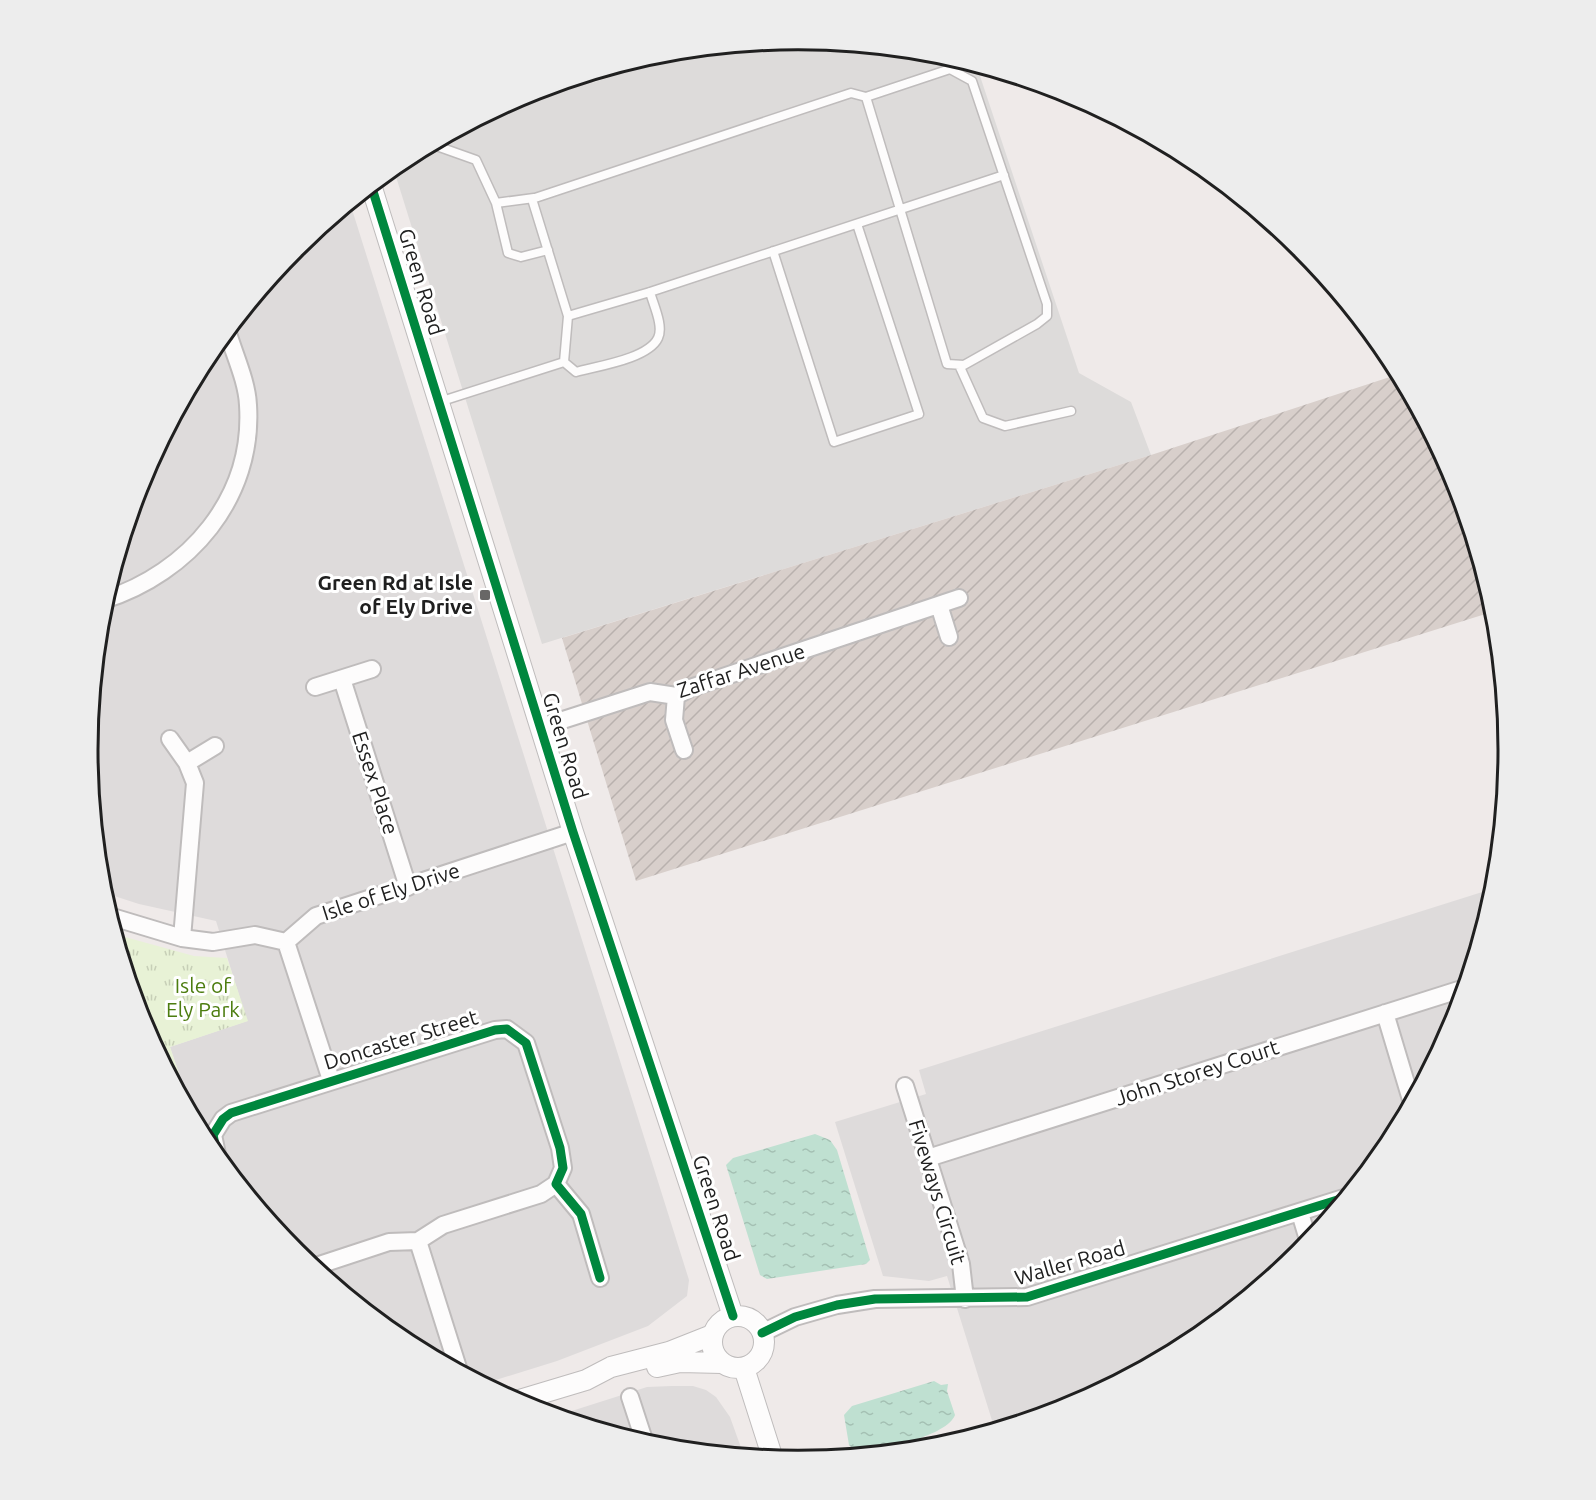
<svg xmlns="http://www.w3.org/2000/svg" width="1596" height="1500" font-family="Ubuntu,sans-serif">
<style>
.residential{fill:#dedbdb}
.religious{fill:#dddbda}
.construction{fill:url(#construction-furrows)}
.park{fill:url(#park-tufts)}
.water{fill:url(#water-ripples)}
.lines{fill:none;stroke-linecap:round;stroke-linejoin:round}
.service-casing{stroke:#bfbcbc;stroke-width:11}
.minor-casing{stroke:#bfbcbc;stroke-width:20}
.tertiary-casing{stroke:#bfbcbc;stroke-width:22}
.service{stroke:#fdfcfc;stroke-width:8}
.minor{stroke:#fdfcfc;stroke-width:16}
.tertiary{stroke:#fdfcfc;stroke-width:20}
.cycleway-casing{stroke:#fff;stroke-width:13}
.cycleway{stroke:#00873e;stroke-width:9}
.poi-dot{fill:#686766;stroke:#fff;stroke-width:2}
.labels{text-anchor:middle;stroke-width:6;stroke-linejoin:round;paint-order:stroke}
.street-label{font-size:21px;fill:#202020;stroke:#fff}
.poi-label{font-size:21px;font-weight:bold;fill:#202020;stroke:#fff;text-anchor:end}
.park-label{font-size:21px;fill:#4d7d10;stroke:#fff}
.rim{fill:none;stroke:#202020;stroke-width:3}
</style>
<defs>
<pattern id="construction-furrows" width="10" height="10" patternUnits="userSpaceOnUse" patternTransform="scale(1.5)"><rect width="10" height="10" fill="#d8cfcb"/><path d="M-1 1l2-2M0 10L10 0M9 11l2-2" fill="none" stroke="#b9b1ae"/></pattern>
<pattern id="park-tufts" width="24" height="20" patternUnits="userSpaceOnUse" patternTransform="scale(1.5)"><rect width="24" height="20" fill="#e8f2d6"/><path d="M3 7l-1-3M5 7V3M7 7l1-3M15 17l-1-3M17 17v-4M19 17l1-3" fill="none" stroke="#c7cfb7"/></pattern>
<pattern id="water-ripples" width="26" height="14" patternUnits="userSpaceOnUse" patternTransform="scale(1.5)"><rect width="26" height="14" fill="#bfe0d1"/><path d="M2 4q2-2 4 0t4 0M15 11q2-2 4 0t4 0" fill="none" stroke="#a4c0b3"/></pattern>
</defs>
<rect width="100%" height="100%" fill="#efeae9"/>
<path class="residential" d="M590 74 593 83 477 119 526 93Z
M350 203 689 1280 687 1296 648 1326 557 1361 483 1384 403 1341 295 1253 207 1145 196 1124 170 1047 247 1021 216 921 139 904 102 892 101 888 87 750 101 611 141 478 207 355 295 247Z
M1495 888 1455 1022 1389 1145 1301 1253 1193 1341 1070 1407 995 1430 947 1276 929 1281 883 1276 835 1122 926 1094 919 1070Z
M672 1386H693L706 1390 716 1397 730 1417 744 1456 659 1447 556 1416 647 1387Z"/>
<path class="religious" d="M798 39 937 53 976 64 1079 373 1131 402 1151 455 542 644 393 167 403 159 477 119 700 49Z"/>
<path class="construction" d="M1399 374 1455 478 1495 611 636 881 562 638 1151 455Z"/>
<path class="park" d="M114 934 194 956 227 958 248 1021 170 1047 196 1124 141 1022Z"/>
<path class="water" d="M815 1134 830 1140 837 1150 870 1260 866 1264 767 1279 760 1275 726 1165 733 1158Z
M934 1381 941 1385 948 1384 947 1391 955 1415C947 1436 885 1448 864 1454H859L849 1445 844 1415 852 1406Z"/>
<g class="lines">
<g class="service-casing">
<path id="service" d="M431 144 476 160 496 203 508 253 521 257 548 250
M496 203 534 198
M773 251 834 442 919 414 857 224
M650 292C653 304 664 326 658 338 648 359 597 366 576 372L564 362 568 316 532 199 851 93 866 97 950 69 972 81 1047 304V316L1037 324 964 365 947 364 866 97
M568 316 650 292 1004 175
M959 365 983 418 1005 426 1071 411
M439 402 564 362"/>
</g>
<g class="minor-casing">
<path id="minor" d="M104 600C189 573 254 498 248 405 247 381 234 354 227 330
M939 605 949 637
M342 679 408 887
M315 687 372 669
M676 696 674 720 684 750
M541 727 650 692 676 696 690 688 959 598
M170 739 187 763 215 746
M109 916 182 938 213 942 255 935 286 942 316 916 573 832
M182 938 195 783 187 763
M286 942 331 1080
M1385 1013 1412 1103
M905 1086 961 1264 965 1299
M928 1158 1465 988
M218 1159 213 1135 223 1119 231 1113 495 1030 507 1029 526 1043 560 1148 563 1168 556 1184 581 1214 600 1278
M1300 1213 1309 1243
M418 1241 459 1371
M313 1267 389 1242 418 1241 443 1225 541 1194 556 1184
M762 1333 795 1317 837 1305 875 1299 1027 1297 1347 1197
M630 1397 645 1443"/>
</g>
<g class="tertiary-casing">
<path id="tertiary" d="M371 185 573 832 733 1316
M712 1342a26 26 0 1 1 52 0a26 26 0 1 1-52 0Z
M657 1367 680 1362 722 1363
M744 1368 773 1459
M516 1401 586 1380 611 1367 669 1352 712 1335"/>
</g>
<use href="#service" class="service"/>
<use href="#minor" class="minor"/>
<use href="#tertiary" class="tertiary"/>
<g class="cycleway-casing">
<path id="cycleway" d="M371 185 573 832 733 1316
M218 1159 213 1135 223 1119 231 1113 495 1030 507 1029 526 1043 560 1148 563 1168 556 1184 581 1214 600 1278
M762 1333 795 1317 837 1305 875 1299 1027 1297 1347 1197"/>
</g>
<use href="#cycleway" class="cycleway"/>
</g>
<rect class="poi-dot" x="479" y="589" width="12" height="12" rx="3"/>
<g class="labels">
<g class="street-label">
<text transform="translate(421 282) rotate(73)" y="7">Green Road</text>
<text transform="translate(741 671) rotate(-18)" y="7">Zaffar Avenue</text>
<text transform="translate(565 746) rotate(73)" y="7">Green Road</text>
<text transform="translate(375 783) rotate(72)" y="7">Essex Place</text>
<text transform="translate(391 892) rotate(-18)" y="7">Isle of Ely Drive</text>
<text transform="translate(401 1040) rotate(-17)" y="7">Doncaster Street</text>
<text transform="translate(1197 1073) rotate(-18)" y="7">John Storey Court</text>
<text transform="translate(937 1192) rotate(73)" y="7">Fiveways Circuit</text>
<text transform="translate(716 1208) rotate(72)" y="7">Green Road</text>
<text transform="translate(1070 1263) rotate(-16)" y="7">Waller Road</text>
</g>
<g class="poi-label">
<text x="473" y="590">Green Rd at Isle<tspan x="473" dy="24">of Ely Drive</tspan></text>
</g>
<g class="park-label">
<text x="203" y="993">Isle of<tspan x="203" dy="24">Ely Park</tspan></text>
</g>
</g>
<path d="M0 0H1596V1500H0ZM98 750a700 700 0 1 1 1400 0a700 700 0 1 1-1400 0Z" fill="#ededed" fill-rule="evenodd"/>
<path class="rim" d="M98 750a700 700 0 1 1 1400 0a700 700 0 1 1-1400 0Z"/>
</svg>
